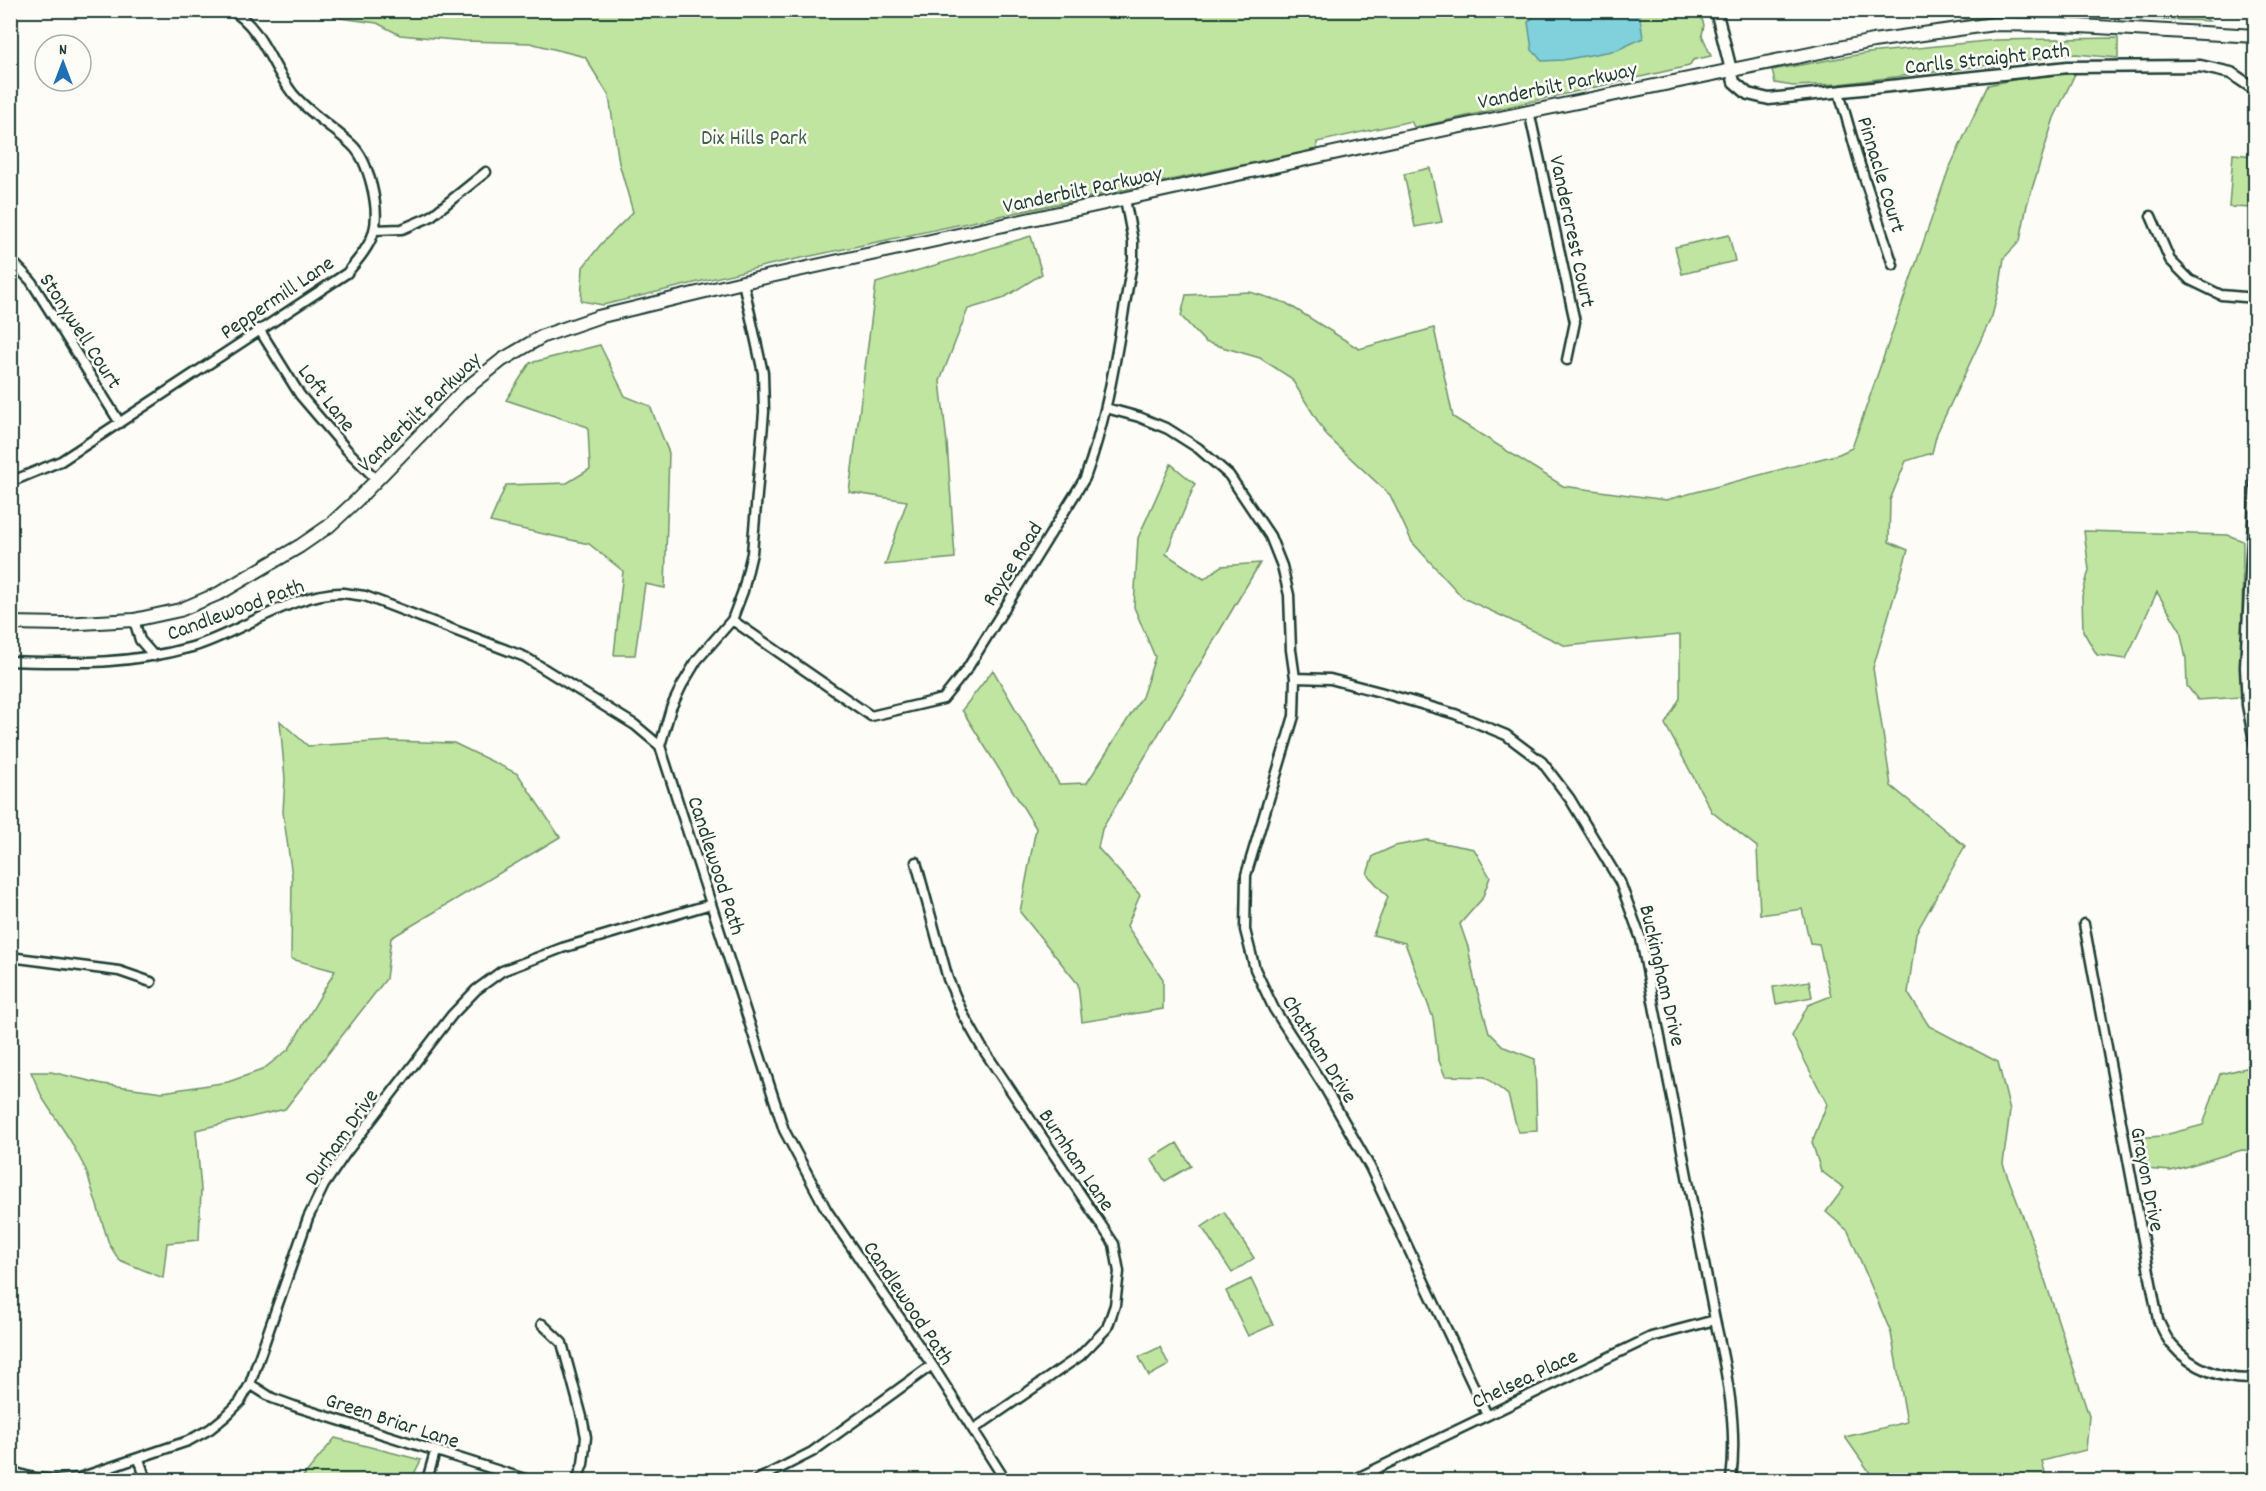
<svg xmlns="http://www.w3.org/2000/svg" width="2266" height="1491" font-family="Dekko,sans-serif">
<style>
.green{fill:#bfe5a0;stroke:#6f916a;stroke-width:1.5}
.water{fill:#81d1dd;stroke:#5a9699;stroke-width:1.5}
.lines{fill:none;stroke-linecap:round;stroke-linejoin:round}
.minor-casing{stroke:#1f3d34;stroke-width:13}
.tertiary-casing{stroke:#1f3d34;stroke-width:15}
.secondary-casing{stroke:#1f3d34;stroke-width:16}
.minor{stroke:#fdfcf7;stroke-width:8}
.tertiary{stroke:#fdfcf7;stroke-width:10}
.secondary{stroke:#fdfcf7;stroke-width:12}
.labels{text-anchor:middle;stroke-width:5;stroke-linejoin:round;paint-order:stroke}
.street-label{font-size:22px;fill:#1f3d34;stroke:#fdfcf7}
.park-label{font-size:22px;fill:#3f5f4a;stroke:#fdfcf7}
</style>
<rect width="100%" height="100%" fill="#fdfcf7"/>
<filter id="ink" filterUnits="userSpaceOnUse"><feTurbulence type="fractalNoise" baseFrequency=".0167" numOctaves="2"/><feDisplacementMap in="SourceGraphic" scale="12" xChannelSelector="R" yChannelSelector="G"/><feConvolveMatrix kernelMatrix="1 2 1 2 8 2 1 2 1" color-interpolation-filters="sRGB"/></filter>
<g filter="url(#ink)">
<path class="green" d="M1699 10 1704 25 1702 35 1711 56 1693 60 1689 66 1427 125 1414 127 1411 121 1317 142V149L773 264 603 305 581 301 583 267 601 244 633 212 619 163 609 96 585 57 530 43 465 41 400 35 377 23 340 18V11Z
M2097 10 2198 11 2209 21 2125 18 2096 13Z
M1952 11H2021L2019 18 1966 19 1952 14Z
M2118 38V58L2076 54 1839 84 1793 86 1775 83 1772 70 1868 53 1996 40Z
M2075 74 2054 118 2027 205 2020 241 2004 258 2000 285 1992 316 1937 433 1932 453 1906 461 1890 500 1889 542 1908 550 1873 668 1891 786 1965 846 1916 933 1908 993 1929 1026 1998 1062 2010 1111 2003 1164 2033 1243 2089 1416 2086 1450 2042 1461 2047 1480H1875L1845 1437 1907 1422 1891 1333 1848 1231 1826 1212 1844 1188 1821 1171 1812 1142 1827 1104 1792 1036 1808 1005 1831 996 1819 944 1810 943 1802 909 1760 915 1757 847 1712 812 1665 724 1680 698V635L1566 646 1463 598 1412 542 1390 495 1327 436 1291 378 1260 358 1205 342 1181 316 1186 295 1250 292 1286 303 1359 349 1434 328 1453 417 1563 486 1666 500 1839 454 1852 448 1948 171 1988 85 2038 75Z
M2233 154 2255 156V208L2229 207Z
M1430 168 1442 222 1415 227 1404 174Z
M1729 235 1735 261 1682 274 1675 247Z
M1031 236 1042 274 1002 299 968 309 940 381 947 443 955 558 885 565 907 501 849 492 876 283Z
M600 345 625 396 650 406 669 453 665 588 645 584 635 655H614L623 571 589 544 490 522 506 485 567 483 590 469 588 427 506 400 530 363Z
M1171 464 1195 484 1166 554 1204 579 1221 566 1260 563 1102 829 1098 848 1140 895 1127 926 1163 979V1009L1082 1022 1078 984 1020 912 1036 828 962 710 993 670 1059 784 1087 783 1142 697 1155 657 1134 607 1138 538Z
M2084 531 2228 535 2243 541 2241 697 2198 700 2187 686 2186 659 2180 630 2157 592 2126 659 2097 655 2083 631 2082 596 2089 570Z
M280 721 308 746 390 741 454 743 518 774 560 837 391 938 386 979 285 1109 196 1130 201 1190 199 1240 167 1243 163 1278 119 1260 109 1244 86 1170 70 1140 43 1099 31 1072H51L103 1084 163 1092 228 1082 262 1070 289 1049 335 971 291 959 292 876 283 812 285 779Z
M1427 840 1474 849 1490 877 1482 899 1460 924 1468 947 1475 983 1489 1032 1504 1047 1535 1059 1537 1131 1518 1132 1508 1095 1485 1077 1445 1076 1438 1058 1433 1018 1405 943 1373 935 1388 897 1367 874 1373 856 1395 846Z
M1809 981 1812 997 1776 1004 1773 987Z
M2255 1066V1151L2242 1150 2171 1171 2145 1169 2137 1138 2161 1136 2203 1125 2220 1074Z
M1177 1143 1191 1166 1165 1181 1151 1159Z
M1224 1212 1254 1258 1232 1273 1202 1227Z
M1251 1279 1273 1325 1248 1336 1226 1291Z
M1160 1347 1169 1365 1149 1376 1139 1357Z
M335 1438 421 1460 411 1480H300Z"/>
<path class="water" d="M1541 10 1639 11 1643 38 1617 50 1563 60 1542 61 1532 50 1528 22Z"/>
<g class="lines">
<g class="minor-casing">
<path id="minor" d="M1839 92 1860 165 1893 265
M1529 111 1575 322 1567 360
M2151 216 2170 260 2190 280 2221 295 2256 298
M374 230 402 229 430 217 486 172
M10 259 31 281 120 423
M259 329 300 395 347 450 377 480
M1106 408 1139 417 1168 429 1198 448 1229 475 1270 536 1282 566 1289 595 1291 650 1295 678 1294 716 1246 875 1245 930 1255 969 1274 1009 1325 1088 1370 1167 1487 1415
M10 482 61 461 347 273C357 261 370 246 374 231 380 208 369 161 352 145 333 127 310 114 293 94 272 68 262 27 231 10
M134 620 140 640 154 656
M732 620 871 716 943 699 967 669 1085 478C1111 408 1119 332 1133 259V241L1125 199
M10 661C77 663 127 665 192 647 240 633 293 592 343 593 350 594 358 595 365 596L525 657 635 725 660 746 784 1130 827 1211 932 1365 1005 1480
M1295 678 1330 679 1380 692 1455 714 1506 735 1542 762 1570 799 1620 882 1641 939 1715 1320C1727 1373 1738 1426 1731 1480
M660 746 671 708 682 685 697 660 732 620 743 591 752 553 764 412 763 373 743 282
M916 862 948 979 963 1014 981 1046 1114 1244 1119 1272 1115 1305 1107 1328 1080 1356 974 1429
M2084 924 2158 1320C2162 1328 2166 1338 2172 1345 2191 1368 2226 1382 2256 1378
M10 957 119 971 151 982
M542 1324 562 1343 582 1417 586 1437 583 1464 577 1480
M250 1384 272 1398 294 1406 528 1480
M139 1459 146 1480
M10 1471 29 1477 52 1480
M56 1480 79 1478 188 1441 210 1429 226 1416 240 1402 250 1384 308 1218 324 1185 345 1154 452 1015 476 990 502 971 562 948 711 904
M427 1480 435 1452
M757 1480 812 1452 932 1365
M1353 1480 1651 1337 1715 1320"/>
</g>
<g class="tertiary-casing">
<path id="tertiary" d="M1716 10 1734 82 1748 94 1769 99 2068 67 2200 66 2231 73 2256 90
M2256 482 2246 667 2248 705 2256 746"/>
</g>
<g class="secondary-casing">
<path id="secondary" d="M10 623 64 624 134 620 180 610 220 593 300 546 329 526 357 500 463 391 502 360 543 336 598 317 743 282 1398 139 1873 41 1994 24 2062 25 2256 36"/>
</g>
<use href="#minor" class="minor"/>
<use href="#tertiary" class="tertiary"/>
<use href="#secondary" class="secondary"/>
</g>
</g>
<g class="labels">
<g class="street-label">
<text transform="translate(1987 57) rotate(-6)" y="8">Carlls Straight Path</text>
<text transform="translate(1557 84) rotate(-12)" y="8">Vanderbilt Parkway</text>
<text transform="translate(1883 174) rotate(73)" y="8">Pinnacle Court</text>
<text transform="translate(1082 188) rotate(-12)" y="8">Vanderbilt Parkway</text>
<text transform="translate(1574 231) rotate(78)" y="8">Vandercrest Court</text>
<text transform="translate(276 296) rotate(-34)" y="8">Peppermill Lane</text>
<text transform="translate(82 330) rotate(57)" y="8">Stonywell Court</text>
<text transform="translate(328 397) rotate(52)" y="8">Loft Lane</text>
<text transform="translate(418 411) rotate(-44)" y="8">Vanderbilt Parkway</text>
<text transform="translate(1011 563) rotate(-58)" y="8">Royce Road</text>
<text transform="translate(235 608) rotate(-20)" y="8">Candlewood Path</text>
<text transform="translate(718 865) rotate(72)" y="8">Candlewood Path</text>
<text transform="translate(1664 975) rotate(77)" y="8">Buckingham Drive</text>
<text transform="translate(1321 1048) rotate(58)" y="8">Chatham Drive</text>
<text transform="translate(340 1136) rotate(-55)" y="8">Durham Drive</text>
<text transform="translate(1078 1159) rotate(56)" y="8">Burnham Lane</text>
<text transform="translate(2149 1179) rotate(79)" y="8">Grayon Drive</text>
<text transform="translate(910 1302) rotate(56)" y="8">Candlewood Path</text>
<text transform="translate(1524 1377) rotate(-25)" y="8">Chelsea Place</text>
<text transform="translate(393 1419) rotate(18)" y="8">Green Briar Lane</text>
</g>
<g class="park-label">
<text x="754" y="144">Dix Hills Park</text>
</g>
</g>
<rect width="2266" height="1491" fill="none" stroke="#fdfcf7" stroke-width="36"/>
<rect x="18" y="18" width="2230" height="1455" fill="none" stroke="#1f3d34" stroke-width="2" filter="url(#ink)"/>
<g transform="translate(63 63)"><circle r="28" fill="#fdfcf7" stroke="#a4b0a9" stroke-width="1.5"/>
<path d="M0-4.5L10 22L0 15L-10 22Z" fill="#1f6fb2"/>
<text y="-9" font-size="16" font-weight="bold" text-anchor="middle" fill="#1f3d34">N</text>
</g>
</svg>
